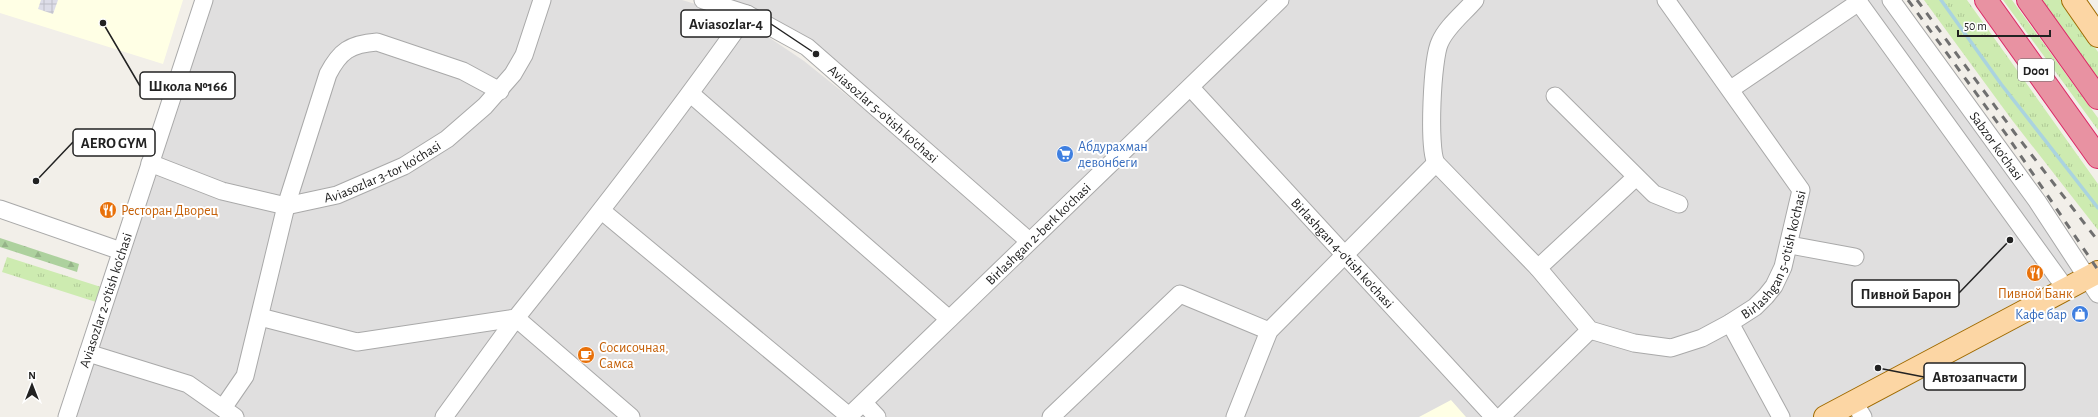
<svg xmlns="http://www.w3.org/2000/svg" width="2098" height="417" font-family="'Alegreya Sans',sans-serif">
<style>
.residential{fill:#e0dfdf}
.education{fill:#ffffe5}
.grass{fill:url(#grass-tufts)}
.forest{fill:url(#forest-firs)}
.plaza{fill:url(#plaza-grid)}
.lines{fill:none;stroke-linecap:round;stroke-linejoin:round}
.stream{stroke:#aad3df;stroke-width:3.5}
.minor-casing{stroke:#a9a9a9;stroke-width:19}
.major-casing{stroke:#a06b00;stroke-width:24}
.highway-casing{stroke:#dc2a67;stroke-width:24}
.minor{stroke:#fff;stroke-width:17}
.major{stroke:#fcd6a4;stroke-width:22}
.highway{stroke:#e892a2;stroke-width:22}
.rail{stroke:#707070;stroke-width:3;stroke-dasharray:8 8;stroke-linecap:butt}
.labels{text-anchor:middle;stroke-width:4;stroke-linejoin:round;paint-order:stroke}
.shield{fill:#fff;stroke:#646464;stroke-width:1}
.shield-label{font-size:13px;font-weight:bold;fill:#222}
.street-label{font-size:14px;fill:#222;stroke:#fff}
.shop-label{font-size:14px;fill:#366cbe;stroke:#fff;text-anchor:start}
.food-label{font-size:14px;fill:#c56008;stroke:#fff;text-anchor:start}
.leader{fill:none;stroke:#222;stroke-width:1.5}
.callout-dot{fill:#222;stroke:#fff;stroke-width:1.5}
.callout{fill:#fff;stroke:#222;stroke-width:1.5}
.callout-label{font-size:15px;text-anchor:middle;font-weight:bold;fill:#222}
</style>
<defs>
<pattern id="grass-tufts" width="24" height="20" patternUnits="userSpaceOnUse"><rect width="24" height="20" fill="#cdebb0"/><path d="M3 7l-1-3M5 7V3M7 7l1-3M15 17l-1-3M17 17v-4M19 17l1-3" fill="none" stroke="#b0c997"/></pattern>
<pattern id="forest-firs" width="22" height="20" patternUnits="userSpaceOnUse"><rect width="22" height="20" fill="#add19e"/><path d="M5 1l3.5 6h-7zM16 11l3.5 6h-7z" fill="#95b388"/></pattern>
<pattern id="plaza-grid" width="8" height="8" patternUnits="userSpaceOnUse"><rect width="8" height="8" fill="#dddde8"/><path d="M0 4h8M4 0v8" fill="none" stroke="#bdbdc7"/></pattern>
</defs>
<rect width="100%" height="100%" fill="#f2efe9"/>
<path class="residential" d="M210 0H682L725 13 758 30 804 61 1020 234 807 47 703 0H1891L2098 294V417H67Z"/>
<path class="education" d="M0 0H183L163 64 0 13Z
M1451 400 1466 417H1419Z"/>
<path class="grass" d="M1924 0H1967L2098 184V230L2012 120Z
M2003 0H2012L2098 118V130Z
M2041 0H2061L2098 52V79Z
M7 257 101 287 96 302 2 272Z"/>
<path class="forest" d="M0 238 79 264 77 272 0 247Z"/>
<path class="plaza" d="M41 0H58L53 14 38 9Z"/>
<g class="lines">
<path class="stream" d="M1941 0 2001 84 2098 208"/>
<g class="minor-casing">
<g id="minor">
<path id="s1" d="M703 0 747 14 807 47 1029 241"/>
<path id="s2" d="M1475 0C1464 13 1447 26 1440 42 1432 58 1428 148 1436 163L1538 268 1590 330 1634 343 1671 348 1702 338 1730 323 1755 307 1766 296 1774 286 1783 267 1801 190 1666 0"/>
<path d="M1857 0 2066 289"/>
<path id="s3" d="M1891 0 2037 201 2098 294"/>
<path id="s4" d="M1191 88 1494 417"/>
<path d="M1731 89 1859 2"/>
<path d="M691 94 949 319"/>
<path d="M1555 96 1654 194 1679 204"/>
<path id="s5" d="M150 163 222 191 286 206 337 195 404 166 447 139 485 106 513 74 524 55 542 0"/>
<path d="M0 209 121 251"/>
<path d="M602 211 849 416"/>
<path d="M1790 245 1855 257"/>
<path d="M1538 268 1636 177"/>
<path d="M260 317 357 342 516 318C596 218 674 118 747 14"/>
<path d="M1730 323 1781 417"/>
<path d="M88 353 188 384 235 417"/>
<path d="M1854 402 1863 417"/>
<path d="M864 403 877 417"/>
<path d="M223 408 245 376 286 206 328 74C340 51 350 44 377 42L463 71 500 91"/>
<path id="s6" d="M67 417 204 0"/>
<path d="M444 417 516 318 631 417"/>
<path id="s7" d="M848 417 1280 0"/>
<path d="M1051 417 1180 294 1269 331"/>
<path d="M1235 417 1269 331 1436 163"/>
<path d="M1501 417 1590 330"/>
</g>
</g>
<g class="major-casing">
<path id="major" d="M2073 0 2098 36
M1825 417 2098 272"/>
</g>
<g class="highway-casing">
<path id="highway" d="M1986 0 2098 157
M2028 0 2098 98"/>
</g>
<use href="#minor" class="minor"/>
<use href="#major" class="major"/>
<use href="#highway" class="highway"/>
<path class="rail" d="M1908 0 2008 137 2098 270
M1917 0 2014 132 2098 241"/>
</g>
<defs>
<g id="supermarket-disc" transform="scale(0.9)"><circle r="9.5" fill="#3f7fe0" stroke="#fff"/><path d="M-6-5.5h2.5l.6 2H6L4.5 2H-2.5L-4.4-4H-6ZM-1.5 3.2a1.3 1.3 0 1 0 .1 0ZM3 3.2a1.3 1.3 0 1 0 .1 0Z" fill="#fff"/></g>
<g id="restaurant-disc" transform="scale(0.9)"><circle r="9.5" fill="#e8710a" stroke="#fff"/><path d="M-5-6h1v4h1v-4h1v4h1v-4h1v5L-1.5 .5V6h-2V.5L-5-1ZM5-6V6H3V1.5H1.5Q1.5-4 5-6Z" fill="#fff"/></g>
<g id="shop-disc" transform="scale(0.9)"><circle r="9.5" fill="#3f7fe0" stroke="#fff"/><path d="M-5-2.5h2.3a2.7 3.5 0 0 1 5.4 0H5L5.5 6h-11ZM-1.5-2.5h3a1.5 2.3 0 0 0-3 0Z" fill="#fff"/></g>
<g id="cafe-disc" transform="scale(0.9)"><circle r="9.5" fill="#e8710a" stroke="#fff"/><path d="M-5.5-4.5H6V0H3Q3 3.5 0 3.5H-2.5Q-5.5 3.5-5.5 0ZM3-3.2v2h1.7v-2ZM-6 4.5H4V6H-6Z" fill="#fff"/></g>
</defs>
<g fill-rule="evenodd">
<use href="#supermarket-disc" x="1065" y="154"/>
<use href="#restaurant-disc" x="108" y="210"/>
<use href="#restaurant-disc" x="2035" y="273"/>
<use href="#shop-disc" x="2080" y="314"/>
<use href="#cafe-disc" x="586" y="355"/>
</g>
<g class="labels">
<rect class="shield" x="2018" y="59" width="36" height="22" rx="3"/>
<g class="shield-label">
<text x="2036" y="75">D001</text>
</g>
<g class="street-label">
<text dy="5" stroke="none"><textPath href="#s1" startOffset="216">Aviasozlar 5-o'tish ko'chasi</textPath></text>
<text dy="5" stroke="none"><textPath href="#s3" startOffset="180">Sabzor ko'chasi</textPath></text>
<text dy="5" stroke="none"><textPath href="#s5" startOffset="246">Aviasozlar 3-tor ko'chasi</textPath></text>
<text dy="5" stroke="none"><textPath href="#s7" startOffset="264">Birlashgan 2-berk ko'chasi</textPath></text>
<text dy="5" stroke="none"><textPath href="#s4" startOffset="224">Birlashgan 4-o'tish ko'chasi</textPath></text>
<text dy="5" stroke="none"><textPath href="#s2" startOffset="638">Birlashgan 5-o'tish ko'chasi</textPath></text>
<text dy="5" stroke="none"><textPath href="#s6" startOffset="123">Aviasozlar 2-o'tish ko'chasi</textPath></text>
</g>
<g class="shop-label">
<text x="1078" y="151">Абдурахман<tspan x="1078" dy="16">девонбеги</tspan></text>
<text x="2067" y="319" text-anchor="end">Кафе бар</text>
</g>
<g class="food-label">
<text x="121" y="215">Ресторан Дворец</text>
<text x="2035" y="298" text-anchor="middle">Пивной Банк</text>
<text x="599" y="352">Сосисочная,<tspan x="599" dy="16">Самса</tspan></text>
</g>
</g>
<path class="leader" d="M816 54L771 24M103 23L140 86M36 181L73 142M2010 240L1959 293M1878 368L1924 377"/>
<g class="callout-dot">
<circle cx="816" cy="54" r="4"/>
<circle cx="103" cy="23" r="4"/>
<circle cx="36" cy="181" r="4"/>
<circle cx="2010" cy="240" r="4"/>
<circle cx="1878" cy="368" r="4"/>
</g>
<g class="callout">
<rect x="681" y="10" width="90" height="27" rx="4"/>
<rect x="140" y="72" width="95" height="27" rx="4"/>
<rect x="73" y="129" width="82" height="27" rx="4"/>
<rect x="1852" y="280" width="107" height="27" rx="4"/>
<rect x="1924" y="363" width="101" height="27" rx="4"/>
</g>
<g class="callout-label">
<text x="726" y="29">Aviasozlar-4</text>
<text x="188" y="91">Школа №166</text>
<text x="114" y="148">AERO GYM</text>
<text x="1906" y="299">Пивной Барон</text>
<text x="1975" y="382">Автозапчасти</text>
</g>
<g transform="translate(32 385)" stroke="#ffffff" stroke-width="3" paint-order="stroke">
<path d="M0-3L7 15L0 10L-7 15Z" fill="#222222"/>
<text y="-6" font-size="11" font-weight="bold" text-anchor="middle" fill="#222222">N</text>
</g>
<path d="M1958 30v6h92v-6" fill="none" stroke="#222222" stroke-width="2"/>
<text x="1964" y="30" font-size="12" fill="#222222" stroke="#ffffff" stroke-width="3" paint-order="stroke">50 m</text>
</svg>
